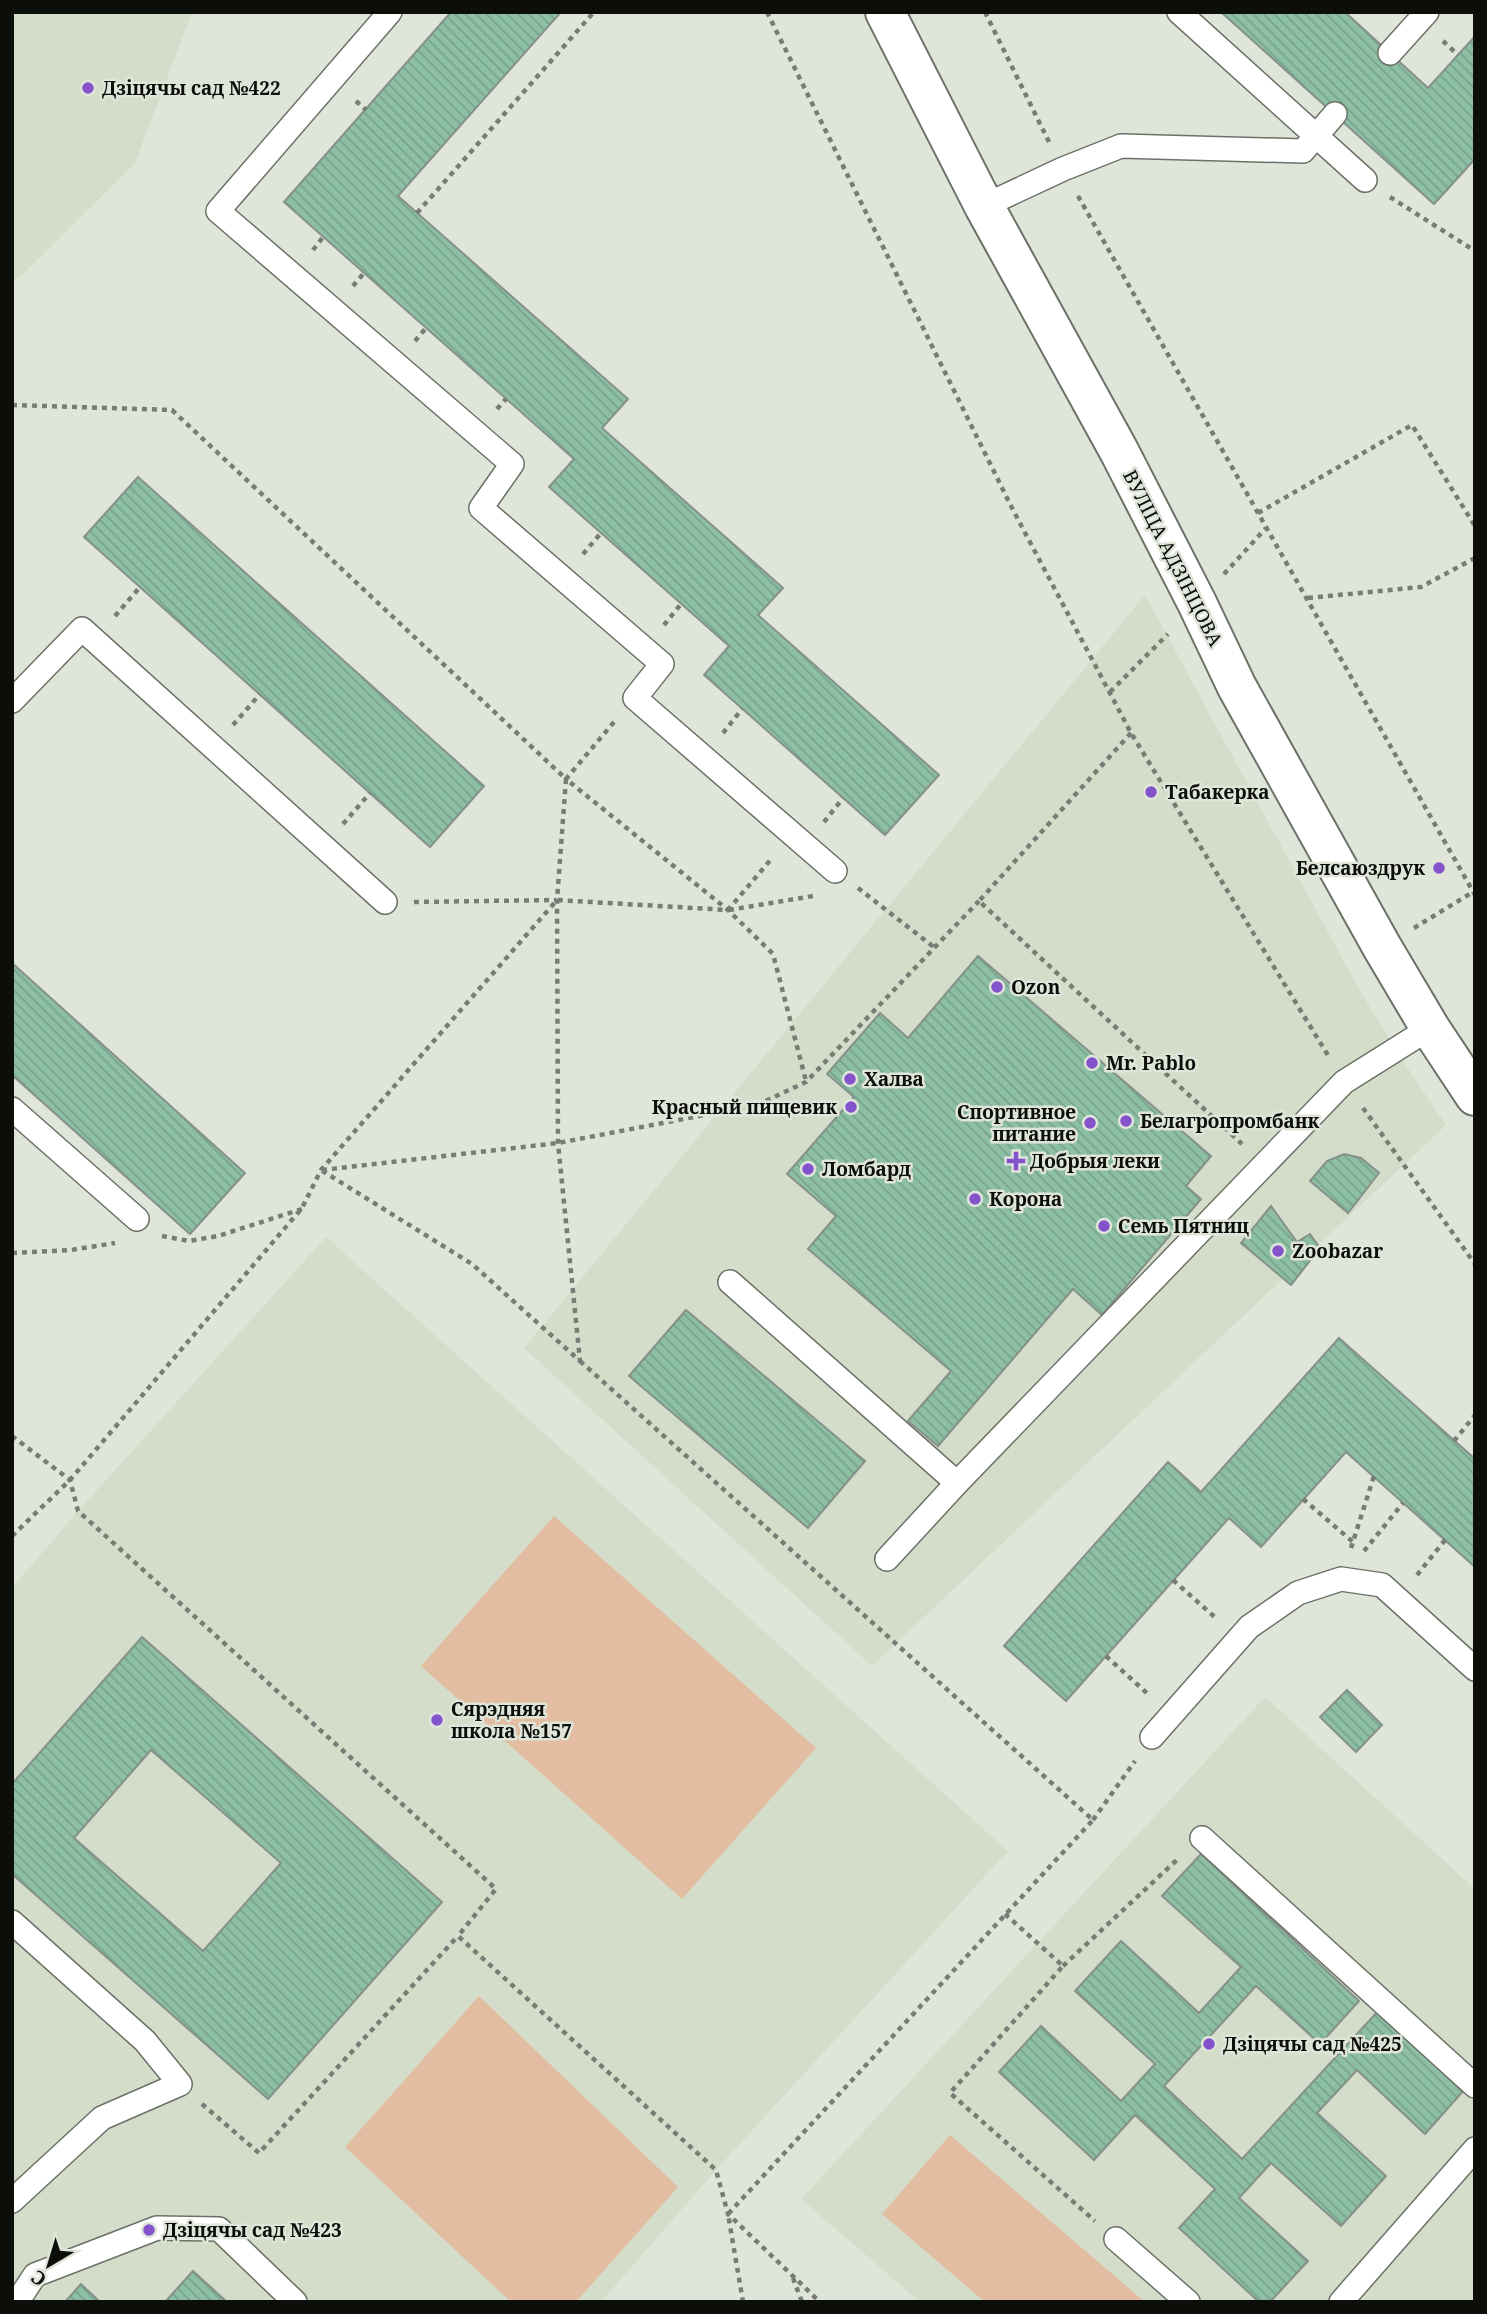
<svg xmlns="http://www.w3.org/2000/svg" width="1487" height="2314" font-family="'Noto Serif',serif">
<style>
.built{fill:#d4ddca}
.green{fill:#e3bda1}
.building{fill:url(#building-back-hatch);stroke:#85918a;stroke-width:2;fill-rule:evenodd}
.lines{fill:none;stroke-linecap:round;stroke-linejoin:round}
.service-casing{stroke:#6c7167;stroke-width:26}
.secondary-casing{stroke:#6c7167;stroke-width:42}
.path{stroke:#787c74;stroke-width:4.5;stroke-dasharray:5 5;stroke-linecap:butt}
.service{stroke:#fff;stroke-width:23}
.secondary{stroke:#fff;stroke-width:38}
.poi-dot{fill:#8453cc;stroke:#e0e5da;stroke-width:2.5}
.labels{text-anchor:middle;stroke-width:5;stroke-linejoin:round;paint-order:stroke}
.poi-label{font-size:19px;font-weight:bold;fill:#0c0e0a;stroke:#e0e5da;text-anchor:start}
.street-label{font-size:19px;fill:#0c0e0a;stroke:#e0e5da}
</style>
<defs>
<pattern id="building-back-hatch" width="6" height="6" patternUnits="userSpaceOnUse" patternTransform="scale(1.75)"><rect width="6" height="6" fill="#8dbfa4"/><path d="M-1 5l2 2M0 0l6 6M5-1l2 2" fill="none" stroke="#78a38c"/></pattern>
</defs>
<rect width="100%" height="100%" fill="#e0e5da"/>
<path class="built" d="M12 12H192L135 163 20 277 12 282Z
M1145 595 1360 991 1407 1067 1446 1125 872 1666 524 1348Z
M326 1237 1008 1851 716 2170 601 2302H12V1588L78 1511Z
M1265 1697 1475 1889V2302H920L801 2199Z"/>
<path class="green" d="M554 1516 816 1748 682 1899 421 1666Z
M479 1996 678 2187 576 2302H511L345 2147Z
M950 2135 1145 2302H985L882 2214Z"/>
<path class="building" d="M451 12H561L398 196 628 399 602 428 783 588 758 615 939 775 885 835 704 675 729 646 549 487 574 459 284 202Z
M1221 12H1345L1428 88 1475 36V159L1434 204Z
M138 477 484 786 430 847 84 537Z
M978 956 1211 1156 1186 1186 1201 1199 1102 1315 1073 1289 938 1446 908 1421 951 1371 808 1249 836 1216 787 1174 854 1097 827 1074 880 1013 908 1038Z
M12 963 245 1173 190 1234 12 1075Z
M1344 1154 1361 1158 1379 1173 1348 1213 1310 1181 1327 1161Z
M1271 1206 1297 1242 1310 1234 1320 1248 1291 1285 1241 1243Z
M686 1310 865 1461 808 1528 629 1376Z
M1339 1338 1475 1459V1567L1346 1452 1261 1547 1229 1518 1066 1701 1004 1646 1168 1462 1201 1492Z
M142 1637 442 1902 268 2099 12 1874V1784ZM151 1750 281 1863 203 1951 74 1838Z
M1347 1690 1382 1725 1356 1752 1320 1717Z
M1201 1854 1359 2001 1320 2044 1256 1986 1164 2086 1242 2159 1379 2010 1465 2089 1425 2134 1357 2070 1317 2113 1386 2176 1341 2226 1271 2163 1239 2198 1308 2261 1270 2302H1259L1179 2228 1215 2189 1135 2115 1094 2160 999 2072 1041 2026 1121 2101 1155 2064 1075 1991 1121 1941 1199 2013 1241 1967 1162 1896Z
M193 2271 227 2302H165Z
M81 2284 100 2302H65Z"/>
<g class="lines">
<g class="service-casing">
<path id="service" d="M390 12 218 211 512 464 481 508 662 664 635 698 835 871
M1179 12 1365 180
M1390 53 1427 12
M984 206 1063 169 1121 146 1303 151 1335 114
M12 701 82 629 385 902
M12 1109 137 1219
M730 1282 957 1483 1344 1082 1430 1028
M887 1559 957 1483
M1152 1737 1249 1627 1298 1593 1341 1579 1382 1585 1475 1669
M1202 1838 1475 2086
M12 1922 145 2041 180 2084 102 2118 12 2201
M1116 2239 1188 2302
M17 2302 35 2275 157 2228 219 2229 295 2302
M1341 2302 1475 2149"/>
</g>
<g class="secondary-casing">
<path id="secondary" d="M885 12 984 206 1119 451 1197 603 1237 687 1382 947 1430 1028 1475 1096"/>
</g>
<path class="path" d="M767 12 1013 510 1131 733 1329 1057
M985 12 1049 142
M1443 41 1458 55
M356 101 366 110
M1078 196 1475 895
M1390 197 1475 251
M417 213 594 12
M313 250 323 237
M353 286 364 273
M415 341 426 328
M12 405 172 410 566 779 557 900 558 1143 580 1361 472 1264 321 1170
M497 409 506 399
M1258 513 1412 425 1475 526
M583 554 601 533
M1224 574 1266 528
M1308 598 1421 587 1475 558
M115 616 140 587
M664 625 681 604
M1110 692 1168 634
M614 722 566 779 728 910 773 954 806 1081
M233 725 260 694
M723 733 742 709
M1131 733 979 901 1242 1144
M824 822 843 798
M343 824 370 793
M858 888 935 948
M414 902 556 900
M729 910 813 896
M1414 928 1473 892
M1363 1108 1475 1264
M322 1170 558 1143 757 1105 806 1082 979 901
M162 1236 189 1241 218 1236 302 1209
M12 1253 71 1250 115 1243
M580 1361 1093 1820 728 2214 743 2302
M12 1436 70 1480 78 1511 496 1889 458 1936 716 2170 728 2214 820 2302
M1454 1441 1475 1415
M1303 1499 1353 1542
M12 1536 70 1480 302 1208 321 1170 557 900 728 910 773 857
M1351 1548 1374 1476
M1364 1551 1403 1503
M1417 1575 1445 1540
M1173 1580 1217 1619
M1106 1656 1149 1695
M1093 1820 1135 1761
M1005 1914 1063 1966 950 2093 1095 2221
M1063 1966 1180 1857
M202 2104 259 2153 458 1936
M793 2278 802 2302"/>
<use href="#service" class="service"/>
<use href="#secondary" class="secondary"/>
</g>
<g class="poi-dot">
<circle cx="88" cy="88" r="7"/>
<circle cx="1151" cy="792" r="7"/>
<circle cx="1439" cy="868" r="7"/>
<circle cx="997" cy="987" r="7"/>
<circle cx="1092" cy="1063" r="7"/>
<circle cx="850" cy="1079" r="7"/>
<circle cx="851" cy="1107" r="7"/>
<circle cx="1126" cy="1121" r="7"/>
<circle cx="1090" cy="1123" r="7"/>
<path d="M1012.5 1150.5h7v7h7v7h-7v7h-7v-7h-7v-7h7z"/>
<circle cx="808" cy="1169" r="7"/>
<circle cx="975" cy="1199" r="7"/>
<circle cx="1104" cy="1226" r="7"/>
<circle cx="1278" cy="1251" r="7"/>
<circle cx="437" cy="1720" r="7"/>
<circle cx="1209" cy="2044" r="7"/>
<circle cx="149" cy="2230" r="7"/>
</g>
<g class="labels">
<g class="poi-label">
<text x="102" y="95">Дзіцячы сад №422</text>
<text x="1165" y="799">Табакерка</text>
<text x="1425" y="875" text-anchor="end">Белсаюздрук</text>
<text x="1011" y="994">Ozon</text>
<text x="1106" y="1070">Mr. Pablo</text>
<text x="864" y="1086">Халва</text>
<text x="837" y="1114" text-anchor="end">Красный пищевик</text>
<text x="1076" y="1119" text-anchor="end">Спортивное<tspan x="1076" dy="22">питание</tspan></text>
<text x="1140" y="1128">Белагропромбанк</text>
<text x="1030" y="1168">Добрыя леки</text>
<text x="822" y="1176">Ломбард</text>
<text x="989" y="1206">Корона</text>
<text x="1118" y="1233">Семь Пятниц</text>
<text x="1292" y="1258">Zoobazar</text>
<text x="451" y="1716">Сярэдняя<tspan x="451" dy="22">школа №157</tspan></text>
<text x="1223" y="2051">Дзіцячы сад №425</text>
<text x="163" y="2237">Дзіцячы сад №423</text>
</g>
<g class="street-label">
<text transform="translate(1173 558) rotate(63)" y="7">ВУЛІЦА АДЗІНЦОВА</text>
</g>
</g>
<rect width="1487" height="2314" fill="none" stroke="#0c0e0a" stroke-width="28"/>
<g transform="translate(49 2265) rotate(218)" stroke="#e0e5da" stroke-width="5" paint-order="stroke">
<path d="M0-5L12 26L0 18L-12 26Z" fill="#0c0e0a"/>
<text y="-10" font-size="19" font-weight="bold" text-anchor="middle" fill="#0c0e0a">С</text>
</g>
</svg>
